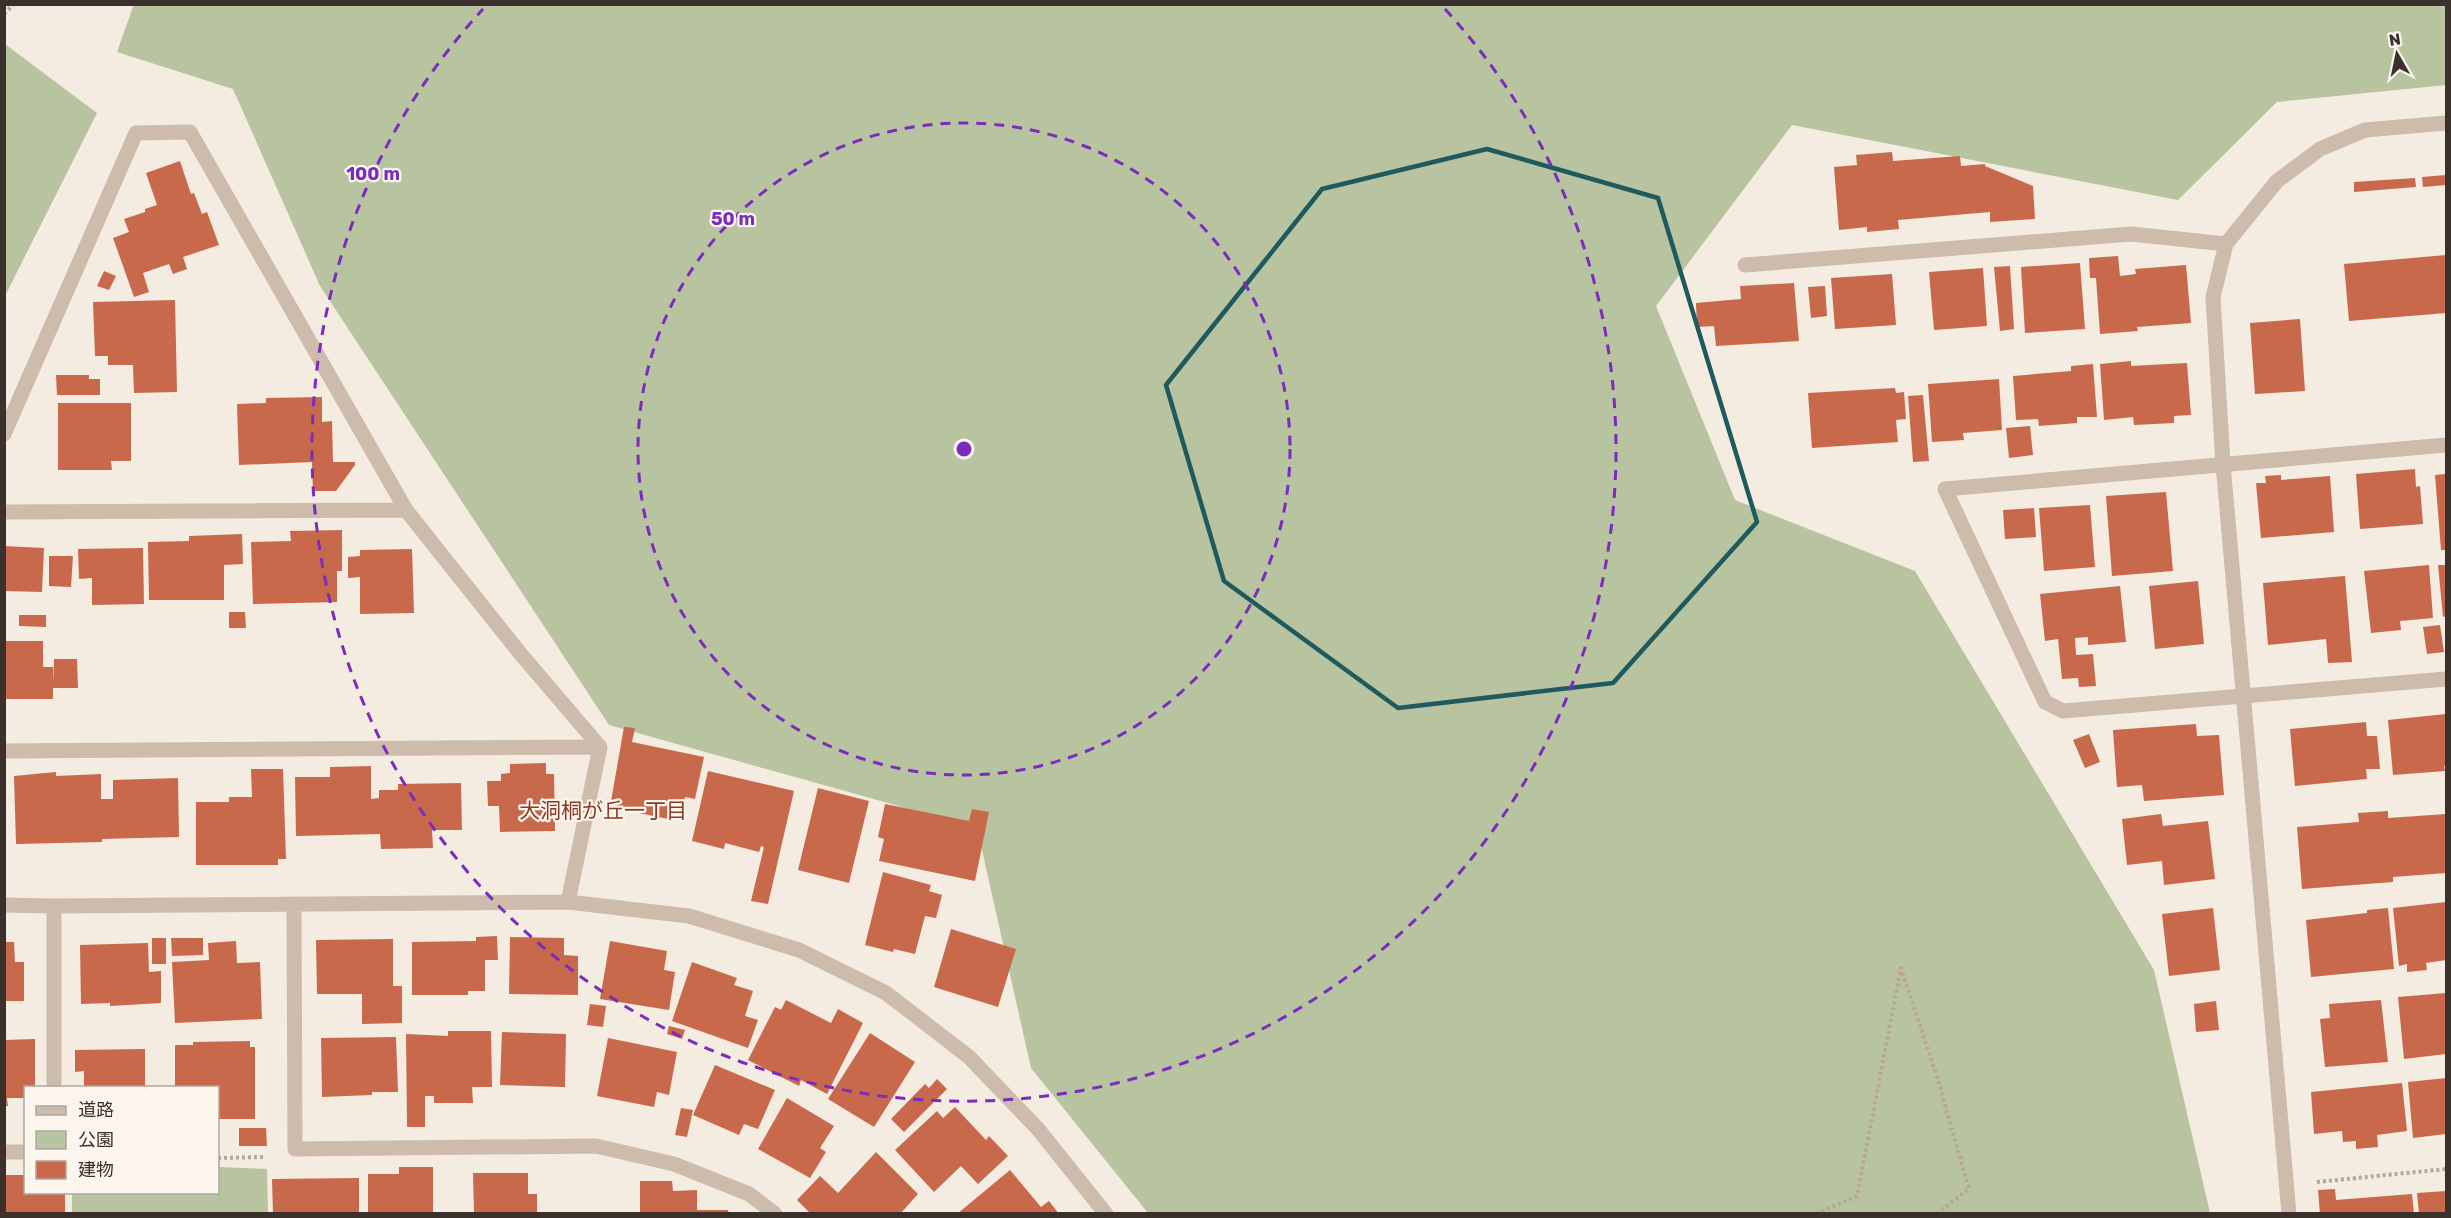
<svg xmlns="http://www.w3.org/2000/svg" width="2451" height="1218" font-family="Rubik,'Noto Sans JP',sans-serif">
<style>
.green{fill:#b8c4a0}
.building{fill:#c8694b}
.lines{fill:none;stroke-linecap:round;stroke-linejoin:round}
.path{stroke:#b9a596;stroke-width:4;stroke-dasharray:3 3;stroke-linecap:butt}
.street{stroke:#cdbbac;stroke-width:15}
.marked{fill:none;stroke:#1f5a5e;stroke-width:4.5;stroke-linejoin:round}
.ring{fill:none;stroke:#7b2cbf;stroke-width:3;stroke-dasharray:10 8}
.labels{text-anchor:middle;stroke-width:4.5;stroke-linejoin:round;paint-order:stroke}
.neighbourhood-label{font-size:21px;fill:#8c3b22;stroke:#fbf5ee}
.centre{fill:#7b2cbf;stroke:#fbf5ee;stroke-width:3}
.ring-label{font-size:18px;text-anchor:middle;font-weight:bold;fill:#7b2cbf;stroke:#fbf5ee;stroke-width:4.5;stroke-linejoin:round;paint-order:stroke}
</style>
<rect width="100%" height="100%" fill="#f4ebe1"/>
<path class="green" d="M134 4 2446 5V85L2277 102 2178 200 1792 125 1656 306 1735 500 1915 571 2154 970 2210 1213H1148L1031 1068 977 828 609 725 320 286 233 89 117 52Z
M5 44 97 113 5 296Z
M218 1167 267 1169 268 1213H72V1193L218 1192Z"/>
<path class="building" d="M1892 152 1893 161 1960 156 1961 166 1985 164V166L2033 186 2035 219 1990 222V212L1898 220 1899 229 1867 232V227L1839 230 1834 167 1857 165 1856 155Z
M180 161 191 194 194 193 202 214 207 212 219 245 183 257 187 269 173 274 169 264 143 273 149 292 134 297 113 238 129 232 124 219 145 212V209L157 205 146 173Z
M2446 175V185L2423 187 2422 177Z
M2415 178 2416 187 2354 192V182Z
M2446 255V313L2349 321 2344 264Z
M2118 256 2120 276 2136 274 2135 269 2186 265 2191 323 2137 327 2138 331 2100 334 2096 278H2090L2089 258Z
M2080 263 2085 329 2025 333 2021 267Z
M2010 266 2014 329 2000 331 1994 267Z
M1983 268 1987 326 1934 330 1929 272Z
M104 271 116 276 109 290 97 286Z
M1892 274 1896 325 1835 329 1831 278Z
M1794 283 1799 341 1716 346 1714 326 1697 327 1696 303 1741 299 1740 286Z
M1825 286 1827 316 1811 318 1808 287Z
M175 300 177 392 134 393 133 365H108V356H95L93 302Z
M2300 319 2305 391 2255 394 2250 323Z
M2131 361V366L2187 363 2191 415 2174 416V423L2134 425 2133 417 2104 420 2100 364Z
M2093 364 2097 417H2077V423L2039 426 2038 419 2016 420 2013 376 2071 371V366Z
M56 375H89V379H100V395H57Z
M1999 379 2002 430 1963 433 1964 440 1932 442 1928 384Z
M1895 388 1896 393 1904 392 1906 419 1896 420 1898 442 1812 448 1808 393Z
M1923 395 1929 461 1913 462 1908 396Z
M322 397V422L332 421 333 462H355V465L336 491H313L312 462 239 465 237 404 266 403V398Z
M58 403H131V461H111L112 470H58Z
M2030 426 2033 455 2009 458 2006 428Z
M2415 469 2416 487 2420 486 2423 524 2360 529 2356 474Z
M2446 474V550H2441L2435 475Z
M2281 475V480L2330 476 2334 532 2261 538 2256 483H2266L2265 476Z
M2166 492 2173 571 2112 576 2106 496Z
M2090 505 2095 567 2044 571 2039 508Z
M2034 508 2036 537 2005 539 2003 510Z
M342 530V571H337V602L253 604 251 542 291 541 290 531Z
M242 534 243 564 224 565V600H149L148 542 189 541V536Z
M4 546 44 548 42 592 4 591Z
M143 548 144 604 92 605V578L79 579 78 549Z
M412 549 414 613 360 614V577L348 578V557L360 556V550Z
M49 556H73L71 587 49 586Z
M2429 565 2433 618 2400 621 2401 630 2371 633 2364 571Z
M2438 565H2446V616L2443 617Z
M2345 576 2352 662 2328 663 2326 639 2268 645 2263 583Z
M2198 581 2204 644 2155 649 2149 586Z
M2120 586 2126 642 2088 645V637L2075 638 2076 655 2093 654 2096 686 2079 687 2078 678 2062 679 2058 639 2045 641 2040 594Z
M229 612H245L246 628H229Z
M19 615H46V627L19 626Z
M2440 625 2444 652 2427 654 2423 627Z
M4 641H43V667H53V684L54 659H77L78 688H53V699H4Z
M2446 714V766H2444L2445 771 2393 775 2388 720Z
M2366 722 2367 736H2377L2380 769H2366L2367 779 2295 786 2290 729Z
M2196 724 2197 736 2219 735 2224 795 2144 801 2142 785 2117 787 2113 730Z
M624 727 635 728 632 742 704 757 695 799 685 797 681 814 670 812 668 819 610 807Z
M2089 734 2100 762 2085 768 2073 740Z
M546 763V774H554L555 831 500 832 499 806H488L487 781H501V774L510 773V764Z
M371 766V799L379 798V790H398V784L461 783 462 830H432L433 848 381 849 380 834 296 836 295 777H330V767Z
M251 769H283L286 859H278V865H196V802H229V797H252Z
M708 771 794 791 768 904 751 901 764 847 761 846 759 852 725 843 724 849 692 841Z
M56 772V776L101 774V799H113V780L178 778 179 837 102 839V842L16 844 14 776Z
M818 788 869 801 849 883 798 870Z
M885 804 969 821 972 809 989 812 975 881 879 861 884 839 878 837Z
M2388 811V818L2446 814V873L2393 877V882L2302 889 2297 827 2359 822 2358 813Z
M2161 814 2163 826 2208 821 2215 879 2164 885 2162 861 2127 865 2122 819Z
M883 872 931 885 929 891 942 895 936 918 925 916 915 954 894 949 893 952 865 945Z
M2446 902V960L2426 963 2427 970 2407 972V964L2399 966 2393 908Z
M2213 908 2220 970 2169 976 2162 914Z
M2388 908 2394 969 2311 977 2306 920 2367 913V910Z
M951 929 1016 949 998 1007 934 987Z
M497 936 498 960H485V991H468V995H412V942L476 941V937Z
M510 937 564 938V955L578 956V995L509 994Z
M152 938H166V964H152Z
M171 938H203V955L172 956Z
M393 939V986H402V1023L362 1024V994H317L316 940Z
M236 941 237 963 260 962 262 1019 175 1023 172 962 209 960 208 943Z
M610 941 667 951 664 970 675 972 669 1010 600 999Z
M4 942H14L15 962H24V1001H4Z
M148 943 149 972 161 971V1003L110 1006V1003L81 1004 80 945Z
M692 962 737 978 734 985 753 991 745 1016 758 1020 748 1048 672 1021Z
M2446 993V1054L2404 1059 2398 997Z
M786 1000 831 1023 838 1009 863 1023 827 1094 801 1080 799 1086 748 1060 775 1007 781 1010Z
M2381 1000 2388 1062 2325 1067 2320 1019 2330 1018 2329 1004Z
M2216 1001 2219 1030 2196 1032 2194 1004Z
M590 1004 606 1006 603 1027 587 1025Z
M669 1026 685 1030 682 1039 667 1034Z
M448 1031H491L492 1087H472L473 1103H434V1096H425V1127H407L406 1034 448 1036Z
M502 1032 566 1034 565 1087 500 1085Z
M870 1033 915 1062 874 1127 828 1099Z
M396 1037 398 1092H372V1095L322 1097 321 1038Z
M608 1038 677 1052 669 1095 657 1092 654 1107 597 1096Z
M35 1039V1088H26V1098H7L8 1106H4V1040Z
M250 1041V1047H255V1119H218V1088H175V1045H193V1042Z
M145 1049V1088H84V1071L75 1072V1050Z
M715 1065 775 1090 758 1129 744 1124 739 1135 693 1115Z
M2446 1078V1134L2413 1138 2408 1082Z
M937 1079 947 1089 904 1132 891 1119 925 1084 929 1088Z
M2402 1083 2407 1131 2377 1135 2378 1147 2356 1149V1141L2343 1142 2342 1131 2314 1134 2311 1092Z
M787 1098 834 1126 820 1148 826 1152 810 1178 758 1149Z
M955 1107 986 1140 989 1136 1008 1156 978 1184 961 1166 934 1192 895 1150 937 1111 943 1118Z
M681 1108 693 1110 687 1137 675 1135Z
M239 1128H266L267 1146H239Z
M876 1152 918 1194 900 1214H811L797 1200 820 1176 838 1193Z
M399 1167H433V1214H368V1174H399Z
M1010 1170 1041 1207 1049 1201 1059 1214H957Z
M473 1173H528V1194H537V1214H474Z
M4 1175H26V1192L65 1194V1214H4Z
M359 1178V1214H273L272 1179Z
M640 1181H672L673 1191 697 1190V1210H728L729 1214H640Z
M2335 1189 2336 1200 2412 1194 2414 1214H2320L2318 1190Z
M2446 1191V1214H2419L2417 1193Z"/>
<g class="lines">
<path class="path" d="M4 14 14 4
M218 1158 266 1157
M2317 1182 2446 1169
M1816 1214 1857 1196 1901 968 1937 1077 1969 1189 1936 1214"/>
<path class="street" d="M1745 265 2131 234 2226 244
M4 434 136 133 190 132 406 510 519 652 600 747 568 902
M2446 445 1945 489 2045 702 2063 711 2446 679
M4 512 406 510
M4 751 600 747
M4 905 54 906 568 902 689 916 799 950 886 993 969 1057 1038 1129 1106 1214
M294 905 295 1149 596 1146 674 1164 749 1194 775 1214
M54 906V1088
M4 1152H26
M2289 1214 2223 464 2213 297 2226 244 2277 181 2320 149 2365 130 2446 123"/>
</g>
<path class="marked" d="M1487 149 1658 198 1757 522 1613 683 1398 708 1224 581 1166 385 1322 189Z"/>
<g class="ring">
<circle cx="964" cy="449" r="326"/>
<path d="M1445 9A652 652 0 1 1 483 9"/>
</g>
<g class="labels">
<g class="neighbourhood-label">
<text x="603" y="818">大洞桐が丘一丁目</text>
</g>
</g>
<circle cx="964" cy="449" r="9" class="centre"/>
<g class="ring-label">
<text x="373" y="180">100 m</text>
<text x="733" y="225">50 m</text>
</g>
<rect width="2451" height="1218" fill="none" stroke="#3b302b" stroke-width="12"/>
<rect x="24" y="1086" width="195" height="108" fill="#fbf5ee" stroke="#aea6a0" stroke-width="1.5"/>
<rect x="36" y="1106" width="30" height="9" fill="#cdbbac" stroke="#aea6a0" stroke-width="1.5"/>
<text x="78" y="1116" font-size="18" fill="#3b302b">道路</text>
<rect x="36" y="1131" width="30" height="18" fill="#b8c4a0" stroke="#aea6a0" stroke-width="1.5"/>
<text x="78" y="1146" font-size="18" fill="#3b302b">公園</text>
<rect x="36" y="1161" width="30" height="18" fill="#c8694b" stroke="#aea6a0" stroke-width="1.5"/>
<text x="78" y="1176" font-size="18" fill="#3b302b">建物</text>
<g transform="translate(2397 54) rotate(351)" stroke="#fbf5ee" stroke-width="4.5" paint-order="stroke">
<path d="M0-4.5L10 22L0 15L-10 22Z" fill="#3b302b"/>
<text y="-9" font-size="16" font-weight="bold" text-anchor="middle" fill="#3b302b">N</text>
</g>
</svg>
